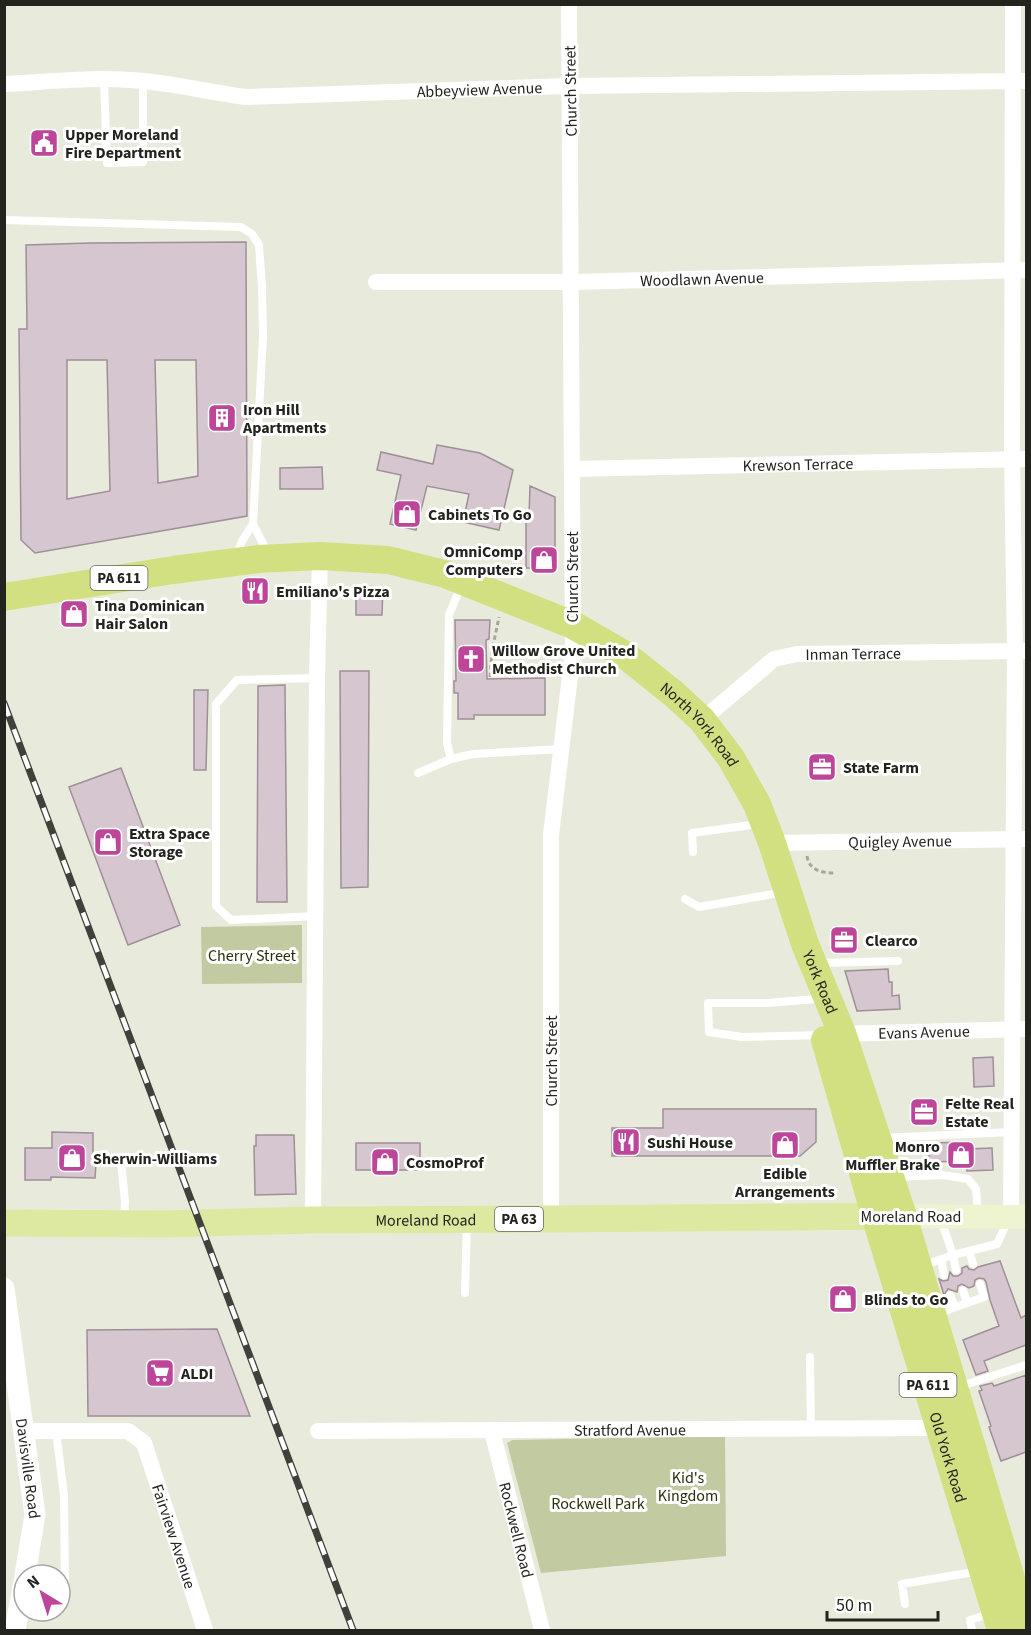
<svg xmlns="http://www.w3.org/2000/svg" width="1031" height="1635" font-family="'Source Sans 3',sans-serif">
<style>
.green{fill:#c2caa1}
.building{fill:#d6c6d0;stroke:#9e8f98;stroke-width:1.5;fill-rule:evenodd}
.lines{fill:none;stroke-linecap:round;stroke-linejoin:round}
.path{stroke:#a6a89c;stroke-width:3;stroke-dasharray:4.5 3;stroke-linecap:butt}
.service{stroke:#fff;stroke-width:8}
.minor{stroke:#fff;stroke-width:16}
.tertiary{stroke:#fff;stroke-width:21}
.secondary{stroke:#eef3d0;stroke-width:24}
.primary{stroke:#dde8a1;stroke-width:27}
.trunk{stroke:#d2e082;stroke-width:28}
.rail-casing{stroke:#40413a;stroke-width:7}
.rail{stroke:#fff;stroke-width:4.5;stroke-dasharray:14;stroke-linecap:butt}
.labels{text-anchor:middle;stroke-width:6;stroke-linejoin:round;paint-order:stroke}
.shield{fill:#fff;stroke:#656662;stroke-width:1.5}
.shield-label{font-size:15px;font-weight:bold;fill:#23241e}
.street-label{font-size:16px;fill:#23241e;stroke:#fff}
.poi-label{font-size:16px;font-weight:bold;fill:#23241e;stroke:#fff;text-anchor:start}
.park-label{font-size:16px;fill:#2b300b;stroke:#fff}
</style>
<rect width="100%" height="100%" fill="#e8ebdb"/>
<path class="green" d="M302 925V983L202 984 201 927Z
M725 1436 726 1556 541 1573 507 1443 512 1440Z"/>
<path class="building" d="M246 242 247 516 35 553 21 540 19 329H27L26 245 90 243ZM67 360H107L110 491 67 499ZM155 360H196L198 476 158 483Z
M437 445 480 453 513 470 499 530 463 522 469 494 427 486 416 530 390 524 401 475 377 470 381 452 433 464Z
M322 467 323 489H280V468Z
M530 486 555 497V568H526V516H529Z
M356 586 383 587 382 615H356Z
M455 620H490L489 639 486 640 487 679 545 678V715H474V719H458V693H454V681H456Z
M340 671H369L368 887 341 888Z
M285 685 287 902H257L258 686Z
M194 690H208L206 770H194Z
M121 768 180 925 128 945 69 787Z
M888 969 889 982H892V996L899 995 900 1009 857 1011 845 971Z
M993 1057 994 1086 974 1087 973 1058Z
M663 1109H816V1142L800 1156H612V1128H663Z
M52 1132 93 1133V1164H96L95 1178 51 1177V1180H25V1148H52Z
M256 1135H294L296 1194 255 1195 254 1146H256Z
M967 1142V1149L992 1148 993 1170 967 1171 966 1161 929 1162V1143Z
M356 1143H420V1170H356Z
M1000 1261 1021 1318 1026 1315V1345L984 1361 988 1371 976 1375 963 1340 999 1326 990 1300 986 1282 984 1279 979 1278 975 1280 974 1286 969 1288 962 1284 958 1286 957 1292 948 1289 944 1295 939 1279 943 1281 948 1280 950 1272 953 1276H958L962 1273V1268L967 1266 969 1269 974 1270 978 1267Z
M217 1329 250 1416H88L87 1330Z
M1026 1375V1452L1001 1461 989 1427 991 1426 979 1391 982 1390 980 1386 992 1383 994 1386Z"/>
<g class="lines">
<path class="path" d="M490 677 492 651 499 617
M807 856C809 871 823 873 836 873"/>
<path class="service" d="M104 80 107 163 143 162V81
M4 220 241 227 252 234 259 245 262 287 263 336 253 524 242 541 236 557
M253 524 268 553
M451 759 447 743 449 615 461 586
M418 773 451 759 473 754 561 749
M693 852 692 833 759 824
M685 899 699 907 785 892
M316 916 231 920 216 906V704L237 680 317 678
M819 963 898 961
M816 999 767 1003H708L709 1032 742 1037 823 1035
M881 1138 1012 1132
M121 1160 125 1202 124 1220
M894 1177 943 1175 968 1179 976 1189 978 1214
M969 1251 973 1264
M941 1260 944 1275
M922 1266 953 1255 941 1220
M956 1270 953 1255 997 1244 1004 1229V1220
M465 1293 467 1222
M950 1295 955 1307
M967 1303 984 1297 980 1284
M936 1314 967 1303 963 1290
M810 1357 811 1429
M958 1387 1026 1365
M56 1431 64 1495 65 1597
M905 1604 902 1584 980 1571
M972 1630 970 1620 993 1613"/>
<g class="minor">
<path id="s1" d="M4 84C46 82 89 77 131 80 169 82 207 92 246 97L570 86 1026 81"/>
<path id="s2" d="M376 282H572L1026 270"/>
<path id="s3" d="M572 469 1026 459"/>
<path id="s4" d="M702 720 774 659 797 654 1026 651"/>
<path id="s5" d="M772 843 1026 839"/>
<path id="s6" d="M836 1034 1026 1029"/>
<path d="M1011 1217 1015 651 1012 459 1013 4"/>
<path d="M551 1219V835L573 651 569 4"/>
<path d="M313 1220 317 678 320 556"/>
<path id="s7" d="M24 1431H128L144 1443 205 1630"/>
<path id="s8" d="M318 1431 941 1428"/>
<path id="s9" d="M492 1431 542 1630"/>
</g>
<g class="tertiary">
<path id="s10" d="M4 1288 35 1515 25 1575"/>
<path d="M15 1630 24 1581"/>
</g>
<path class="secondary" d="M903 1216 1026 1217"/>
<path class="primary" id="s11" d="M4 1223 163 1224 313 1220 551 1219 897 1216"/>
<g class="trunk">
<path id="s12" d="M4 597 173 570 258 559 320 556 388 560 445 574 573 625 625 655 674 694 702 720 731 758 757 804 772 843 805 944 842 1033 903 1216 1026 1629"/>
<path id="s13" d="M825 1040 875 1215 1001 1630"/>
</g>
<g class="rail-casing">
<path id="rail" d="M4 703 353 1630"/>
</g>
<use href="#rail" class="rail"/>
</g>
<defs>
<g id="civic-square" transform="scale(1.5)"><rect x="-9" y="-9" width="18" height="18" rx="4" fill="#bd459a" stroke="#fff"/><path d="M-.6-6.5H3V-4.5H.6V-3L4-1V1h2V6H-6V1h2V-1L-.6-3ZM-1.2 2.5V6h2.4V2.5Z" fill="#fff"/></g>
<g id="building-square" transform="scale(1.5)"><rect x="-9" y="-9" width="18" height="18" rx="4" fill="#bd459a" stroke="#fff"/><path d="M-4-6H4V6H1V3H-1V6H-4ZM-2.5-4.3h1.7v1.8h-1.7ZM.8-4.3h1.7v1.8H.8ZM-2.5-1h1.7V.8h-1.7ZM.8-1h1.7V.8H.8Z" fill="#fff"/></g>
<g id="shop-square" transform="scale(1.5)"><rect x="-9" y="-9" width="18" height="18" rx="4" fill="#bd459a" stroke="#fff"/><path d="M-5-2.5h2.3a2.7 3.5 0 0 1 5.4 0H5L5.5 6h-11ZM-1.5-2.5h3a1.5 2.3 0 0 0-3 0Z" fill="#fff"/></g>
<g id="restaurant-square" transform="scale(1.5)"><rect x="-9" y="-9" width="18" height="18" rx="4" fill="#bd459a" stroke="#fff"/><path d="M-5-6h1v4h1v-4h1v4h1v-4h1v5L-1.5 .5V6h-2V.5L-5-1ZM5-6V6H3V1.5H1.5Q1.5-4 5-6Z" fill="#fff"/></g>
<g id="church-square" transform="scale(1.5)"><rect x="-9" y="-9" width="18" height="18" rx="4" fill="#bd459a" stroke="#fff"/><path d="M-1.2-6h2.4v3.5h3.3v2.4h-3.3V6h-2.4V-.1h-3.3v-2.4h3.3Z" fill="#fff"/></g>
<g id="office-square" transform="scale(1.5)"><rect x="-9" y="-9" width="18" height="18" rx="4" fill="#bd459a" stroke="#fff"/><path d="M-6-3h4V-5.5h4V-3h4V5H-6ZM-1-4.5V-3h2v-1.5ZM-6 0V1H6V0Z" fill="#fff"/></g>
<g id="supermarket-square" transform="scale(1.5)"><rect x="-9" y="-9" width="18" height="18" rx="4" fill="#bd459a" stroke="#fff"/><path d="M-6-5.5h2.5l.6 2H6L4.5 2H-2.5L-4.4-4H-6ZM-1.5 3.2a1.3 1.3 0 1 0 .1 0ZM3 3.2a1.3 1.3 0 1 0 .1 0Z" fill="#fff"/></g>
</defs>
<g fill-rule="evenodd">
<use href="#civic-square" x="44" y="143"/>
<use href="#building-square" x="222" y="418"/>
<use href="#shop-square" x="407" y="514"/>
<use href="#shop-square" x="544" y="560"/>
<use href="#restaurant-square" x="255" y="591"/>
<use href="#shop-square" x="74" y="614"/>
<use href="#church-square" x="471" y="659"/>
<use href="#office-square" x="822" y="767"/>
<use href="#shop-square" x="108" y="842"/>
<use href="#office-square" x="844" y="940"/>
<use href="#office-square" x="924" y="1112"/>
<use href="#restaurant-square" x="626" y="1142"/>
<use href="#shop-square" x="785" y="1145"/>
<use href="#shop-square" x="961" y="1155"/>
<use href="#shop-square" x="72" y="1158"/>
<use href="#shop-square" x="385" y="1162"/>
<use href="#shop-square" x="843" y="1299"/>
<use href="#supermarket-square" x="160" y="1373"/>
</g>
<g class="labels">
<g class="shield">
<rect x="90.5" y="566" width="57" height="24" rx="4.5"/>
<rect x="495" y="1207" width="48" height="24" rx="4.5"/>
<rect x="899.5" y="1373" width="57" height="24" rx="4.5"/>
</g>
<g class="shield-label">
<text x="119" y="583">PA 611</text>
<text x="519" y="1224">PA 63</text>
<text x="928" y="1390">PA 611</text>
</g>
<g class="street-label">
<text dy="6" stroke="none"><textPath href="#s1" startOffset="477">Abbeyview Avenue</textPath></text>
<text transform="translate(570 91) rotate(-91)" y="6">Church Street</text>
<text dy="6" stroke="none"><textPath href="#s2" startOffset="326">Woodlawn Avenue</textPath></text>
<text dy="6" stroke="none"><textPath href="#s3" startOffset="226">Krewson Terrace</textPath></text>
<text transform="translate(572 577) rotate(-90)" y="6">Church Street</text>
<text dy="6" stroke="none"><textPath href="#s4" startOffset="174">Inman Terrace</textPath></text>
<text dy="6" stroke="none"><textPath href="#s12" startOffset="746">North York Road</textPath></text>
<text dy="6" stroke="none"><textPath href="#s5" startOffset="128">Quigley Avenue</textPath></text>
<text dy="6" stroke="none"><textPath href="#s12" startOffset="1034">York Road</textPath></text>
<text dy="6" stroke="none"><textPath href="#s6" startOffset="88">Evans Avenue</textPath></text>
<text transform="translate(551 1061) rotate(-90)" y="6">Church Street</text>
<text x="911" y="1222">Moreland Road</text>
<text dy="6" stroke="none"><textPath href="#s11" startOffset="422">Moreland Road</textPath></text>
<text dy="6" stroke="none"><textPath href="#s8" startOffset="312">Stratford Avenue</textPath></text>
<text dy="6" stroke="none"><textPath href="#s13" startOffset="435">Old York Road</textPath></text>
<text dy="6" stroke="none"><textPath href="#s10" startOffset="182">Davisville Road</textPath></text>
<text dy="6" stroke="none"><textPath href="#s9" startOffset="102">Rockwell Road</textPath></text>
<text dy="6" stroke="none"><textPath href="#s7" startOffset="222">Fairview Avenue</textPath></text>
</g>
<g class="poi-label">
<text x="65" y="140">Upper Moreland<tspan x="65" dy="18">Fire Department</tspan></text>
<text x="243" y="415">Iron Hill<tspan x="243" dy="18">Apartments</tspan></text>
<text x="428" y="520">Cabinets To Go</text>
<text x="523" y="557" text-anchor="end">OmniComp<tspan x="523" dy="18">Computers</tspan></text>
<text x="276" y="597">Emiliano's Pizza</text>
<text x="95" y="611">Tina Dominican<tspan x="95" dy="18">Hair Salon</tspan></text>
<text x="492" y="656">Willow Grove United<tspan x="492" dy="18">Methodist Church</tspan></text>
<text x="843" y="773">State Farm</text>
<text x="129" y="839">Extra Space<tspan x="129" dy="18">Storage</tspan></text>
<text x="865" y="946">Clearco</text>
<text x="945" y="1109">Felte Real<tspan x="945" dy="18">Estate</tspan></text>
<text x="647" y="1148">Sushi House</text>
<text x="940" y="1152" text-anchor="end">Monro<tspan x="940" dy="18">Muffler Brake</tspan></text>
<text x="93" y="1164">Sherwin-Williams</text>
<text x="406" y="1168">CosmoProf</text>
<text x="785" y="1179" text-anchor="middle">Edible<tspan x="785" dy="18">Arrangements</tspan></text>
<text x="864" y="1305">Blinds to Go</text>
<text x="181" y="1379">ALDI</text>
</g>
<g class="park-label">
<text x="252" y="961">Cherry Street</text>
<text x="688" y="1483">Kid's<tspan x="688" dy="18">Kingdom</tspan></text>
<text x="598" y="1509">Rockwell Park</text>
</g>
</g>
<rect width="1031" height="1635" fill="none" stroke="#23241e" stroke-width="12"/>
<g transform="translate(42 1593) rotate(322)"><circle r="28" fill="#ffffff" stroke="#a7a7a5" stroke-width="1.5"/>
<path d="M0-4.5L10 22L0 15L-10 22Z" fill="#bd459a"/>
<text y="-9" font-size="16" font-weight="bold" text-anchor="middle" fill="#23241e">N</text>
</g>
<path d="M827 1611v9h111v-9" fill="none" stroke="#23241e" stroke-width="3"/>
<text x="836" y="1611" font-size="18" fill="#23241e" stroke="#ffffff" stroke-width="4.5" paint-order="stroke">50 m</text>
</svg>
